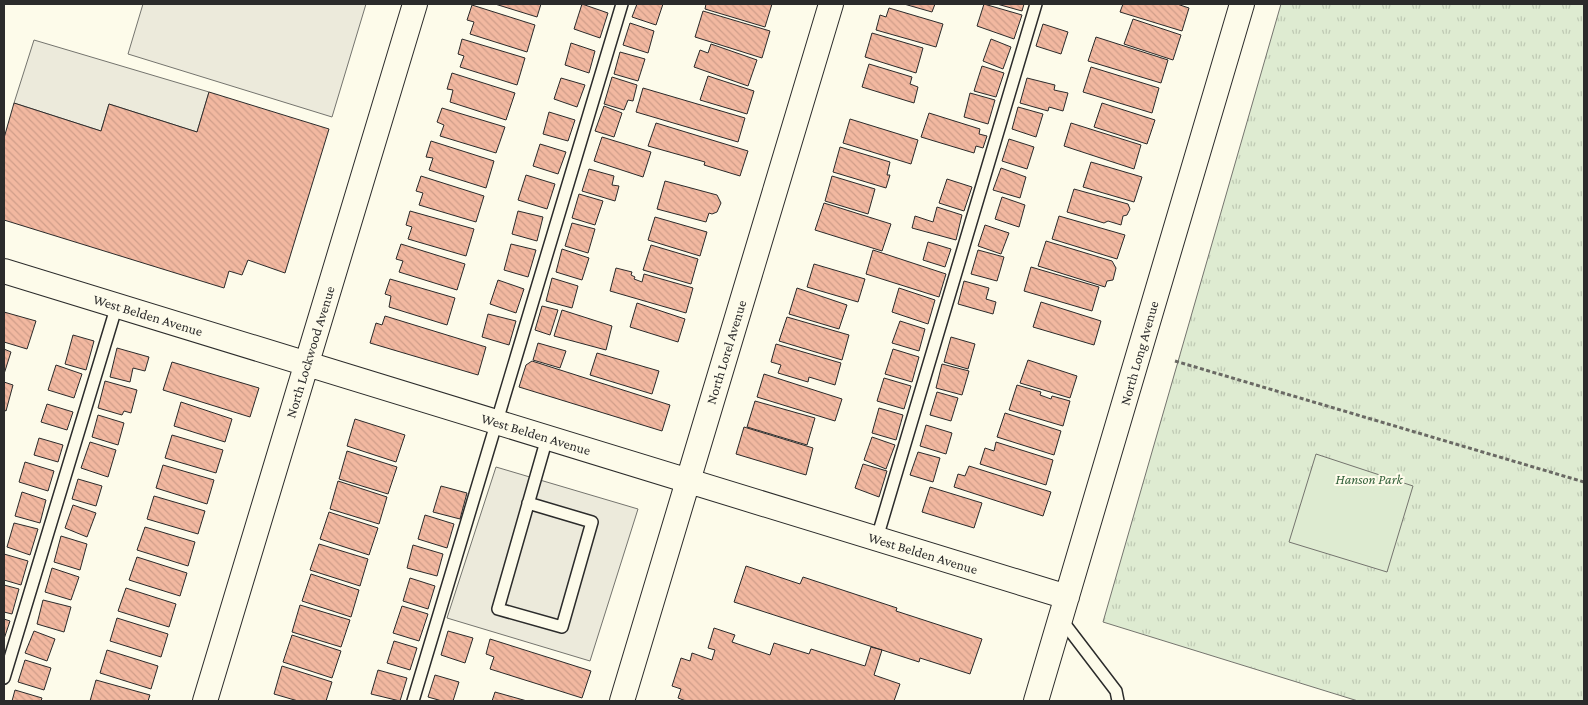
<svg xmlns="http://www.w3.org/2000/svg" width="1588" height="705" font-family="'Crimson Pro',serif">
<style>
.park{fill:url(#park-tufts);stroke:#74746e}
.pitch{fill:#deebd1;stroke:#74746e}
.parking{fill:#eceadb;stroke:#74746e}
.building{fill:url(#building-back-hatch);stroke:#2b2b2b}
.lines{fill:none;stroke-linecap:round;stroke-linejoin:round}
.service-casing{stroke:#2b2b2b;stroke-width:14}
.minor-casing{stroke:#2b2b2b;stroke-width:26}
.path{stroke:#6a6964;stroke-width:3;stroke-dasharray:4 2.5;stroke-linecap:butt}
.service{stroke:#fdfbea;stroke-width:11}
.minor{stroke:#fdfbea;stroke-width:24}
.labels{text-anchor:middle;stroke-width:4;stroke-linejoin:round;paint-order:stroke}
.street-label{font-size:14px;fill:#2b2b2b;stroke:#fdfbea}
.park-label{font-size:14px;font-style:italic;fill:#34623c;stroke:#fdfbea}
</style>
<defs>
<pattern id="park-tufts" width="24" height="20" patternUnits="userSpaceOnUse" patternTransform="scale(1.25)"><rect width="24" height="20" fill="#deebd1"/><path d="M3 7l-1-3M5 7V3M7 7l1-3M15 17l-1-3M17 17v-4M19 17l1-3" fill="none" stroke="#bfcab4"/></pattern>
<pattern id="building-back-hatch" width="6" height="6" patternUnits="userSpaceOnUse" patternTransform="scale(1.25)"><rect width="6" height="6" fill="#f2b8a0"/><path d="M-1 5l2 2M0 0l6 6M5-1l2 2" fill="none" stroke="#d09e8a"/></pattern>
</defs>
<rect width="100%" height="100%" fill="#fdfbea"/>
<path class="park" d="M1281 4H1584V701H1358L1103 622Z"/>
<path class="pitch" d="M1316 454 1413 486 1387 572 1289 542Z"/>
<path class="parking" d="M143 4H366L332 117 128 54Z
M34 40 209 92 197 132 109 104 101 131 14 103Z
M496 467 638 509 590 661 447 618Z"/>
<path class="building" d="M495 4H541L537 17Z
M582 4 608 13 600 38 574 29Z
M637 4H663L656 25 632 17Z
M706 4H772L765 27 705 9Z
M904 4H935L932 12Z
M984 4 1022 15 1014 39 977 26Z
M997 4H1024L1022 11Z
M1123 4H1177L1189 8 1182 31 1120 12Z
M472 5 535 25 527 52 470 34 474 22 467 20Z
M889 8 943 24 936 47 876 30 880 15 886 17Z
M703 11 770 31 762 58 695 37Z
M1133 19 1181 35 1173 60 1124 44Z
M630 23 654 31 648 53 623 45Z
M1043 24 1068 32 1061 54 1036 46Z
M872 33 923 48 916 73 865 57Z
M1096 37 1168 60 1161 83 1088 61Z
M462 39 525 58 517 85 460 67 464 56 458 54Z
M991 39 1011 47 1003 69 983 61Z
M571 43 595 51 589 73 565 65Z
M711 44 757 60 748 86 694 67 700 50 708 53Z
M620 52 645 59 638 81 614 74Z
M869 64 912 77 910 84 918 87 914 103 862 87Z
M982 66 1004 73 996 97 974 91Z
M1091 67 1159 88 1152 113 1083 92Z
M452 73 515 93 506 120 450 102 453 90 447 89Z
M708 76 754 91 747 114 700 100Z
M612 77 637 85 633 101 628 100 624 110 604 104Z
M561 78 585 85 577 107 554 99Z
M1027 78 1055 85 1054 90 1068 93 1063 111 1049 107 1048 111 1020 103Z
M643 88 745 118 738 142 636 112Z
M209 92 329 129 285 273 248 260 242 275 229 271 224 288 4 220V138L14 103 101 131 109 104 197 132Z
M970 93 995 100 988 124 964 117Z
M1102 103 1155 120 1147 144 1094 127Z
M604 106 622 113 614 137 595 131Z
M1018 107 1043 114 1036 137 1012 129Z
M442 108 505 127 496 153 440 136 444 125 437 122Z
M549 112 575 120 568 141 543 134Z
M929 113 980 129 979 134 987 136 983 148 976 146 974 153 921 137Z
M850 119 918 140 911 164 843 143Z
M656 123 748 151 740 176 704 165 705 162 648 146Z
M1071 123 1141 145 1134 169 1064 146Z
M602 137 651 152 643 177 594 161Z
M1009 139 1034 147 1027 169 1002 161Z
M431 141 494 161 486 188 429 170 433 158 426 157Z
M540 144 566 152 558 174 533 166Z
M840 147 890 162 887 175H890L886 188 833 172Z
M1091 162 1142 177 1134 202 1083 187Z
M1001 168 1026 177 1020 198 993 190Z
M589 169 614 176 612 185 619 186 615 201 582 191Z
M526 175 555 184 547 209 518 200Z
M421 176 484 196 476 222 419 205 423 193 416 191Z
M832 176 875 189 868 214 825 201Z
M947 179 972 187 964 211 939 203Z
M665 181 717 195 721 203 717 212 712 214 709 213 706 222 657 209Z
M1074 189 1128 204 1130 209 1127 215 1123 216 1121 225 1108 221 1104 223 1067 212Z
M579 194 603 201 595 225 572 218Z
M1002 197 1025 205 1019 227 995 219Z
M824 203 891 224 882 251 815 230Z
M937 207 962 215 956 240 912 228 915 216 933 222Z
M410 211 474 229 466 256 408 239 412 227 406 225Z
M518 211 543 217 537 241 512 234Z
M1059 216 1125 235 1117 259 1052 239Z
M655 217 707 232 700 256 648 240Z
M572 223 595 229 588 253 565 246Z
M985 225 1009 233 1001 254 978 246Z
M1046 241 1112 261 1116 268 1113 280 1107 281 1105 287 1038 266Z
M928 242 951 249 945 267 923 260Z
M401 244 465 264 457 290 399 272 403 261 396 259Z
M511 244 536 250 528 277 504 270Z
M651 245 698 259 691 284 643 270Z
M562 249 589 258 582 280 556 272Z
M873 250 946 274 939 297 866 274Z
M978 250 1004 257 997 281 971 274Z
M814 264 865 279 858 302 807 287Z
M1031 267 1099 287 1092 311 1024 291Z
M616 268 632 272 631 275 635 277 634 279 642 282 644 274 693 288 686 313 610 291Z
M552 278 578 286 572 308 546 301Z
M390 279 455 298 447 325 389 307 391 296 385 294Z
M498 280 524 289 516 313 490 304Z
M964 281 989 288 986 299 996 302 993 314 958 304Z
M797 288 847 305 839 329 789 314Z
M899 288 935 300 928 324 892 312Z
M1041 302 1101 321 1094 345 1033 327Z
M637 303 685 319 678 342 630 327Z
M542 306 558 310 550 335 535 330Z
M562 310 612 326 606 350 554 336Z
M4 312 36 321 27 349 4 342Z
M488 314 516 321 509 345 482 337Z
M385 316 486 347 478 375 370 343 376 323 382 325Z
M787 317 849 335 842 360 779 341Z
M900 321 925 329 919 351 892 343Z
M73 335 94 341 86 370 65 364Z
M951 337 975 344 968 369 944 362Z
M538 343 566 351 560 368 533 360Z
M776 344 841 363 835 385 809 377 808 382 778 373 781 365 771 362Z
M117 348 149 357 145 371 133 368 130 382 110 377Z
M4 349 11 352 4 374Z
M893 349 919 357 912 382 885 374Z
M597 353 659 371 652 394 590 375Z
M1028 360 1077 376 1070 398 1020 383Z
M532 361 670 405 662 431 519 387 526 365Z
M172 362 259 388 250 417 163 390Z
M942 364 969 371 962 395 936 388Z
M56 365 82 374 74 398 48 390Z
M764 374 842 399 835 421 757 397Z
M884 378 911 386 904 409 877 401Z
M105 381 137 390 131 413 124 411 122 415 98 408Z
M4 382 13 385 6 411 4 410Z
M1017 385 1041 392 1040 395 1051 399 1052 396 1070 401 1063 426 1009 410Z
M937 392 958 398 951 421 930 415Z
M755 401 815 418 807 445 747 427Z
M181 402 232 419 225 442 174 426Z
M47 404 73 412 67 430 41 422Z
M879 408 903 415 896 440 872 433Z
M1005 413 1061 431 1054 455 997 437Z
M98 415 124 423 118 445 92 437Z
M355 419 405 435 396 462 347 446Z
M926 425 952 433 946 454 920 446Z
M744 427 813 448 806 475 736 454Z
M172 435 223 450 216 473 165 458Z
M872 437 895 445 886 469 864 460Z
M39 438 63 445 58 462 34 455Z
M90 442 116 450 108 477 81 468Z
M996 442 1053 460 1046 485 980 464 985 448 994 451Z
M347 451 397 467 388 494 339 479Z
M918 452 940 458 933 482 910 475Z
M25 462 54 471 48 491 19 482Z
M863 464 887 471 879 497 855 488Z
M163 465 214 480 207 504 156 488Z
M969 466 1051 492 1043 516 954 487 958 474 965 476Z
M78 479 102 486 96 506 72 499Z
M338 481 387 497 379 524 330 509Z
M441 486 467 493 460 519 433 512Z
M930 487 982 503 974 528 922 512Z
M22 492 46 500 40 523 15 516Z
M154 496 205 511 198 534 147 519Z
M73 505 96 513 87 537 65 528Z
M329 512 378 528 369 555 320 539Z
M425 515 454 524 447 548 418 539Z
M14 523 38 529 30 555 7 547Z
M145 527 195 542 188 566 137 550Z
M61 536 87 544 80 570 54 562Z
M319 544 368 559 360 586 310 570Z
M413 545 443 554 437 576 407 568Z
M4 554 28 561 21 585 4 580Z
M137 557 187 573 180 596 129 580Z
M746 566 800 584 803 577 897 608 896 611 982 639 970 674 920 658 919 662 734 602Z
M52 568 79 577 71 600 45 592Z
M311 574 359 590 351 617 302 601Z
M410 578 435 586 428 609 403 601Z
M4 585 19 589 12 614 4 612Z
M126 588 176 604 169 627 118 611Z
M43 600 71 607 64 632 37 624Z
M300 605 350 620 341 647 292 632Z
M402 606 428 614 419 641 393 633Z
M117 618 168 634 161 657 110 641Z
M4 619 10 621 4 639Z
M714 628 735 635 732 642 770 655 774 643 809 654 811 649 865 666 871 647 882 650 874 675 900 684 894 701H686L678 698 681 689 672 686 681 658 690 661 692 653 712 660 715 650 708 648Z
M34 631 55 639 47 661 25 653Z
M448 631 473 638 465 663 441 655Z
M292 635 341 651 332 678 283 662Z
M490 639 591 671 582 698 490 669 494 657 486 654Z
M394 641 417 648 410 670 387 663Z
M107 650 158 666 151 689 100 673Z
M25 660 51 668 44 690 18 682Z
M282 666 332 682 326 701H298L274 694Z
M378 670 407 678 400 701 371 694Z
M435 675 459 682 453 701H442L428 697Z
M96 680 150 695 148 701H90Z
M15 690 42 698 41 701H12Z
M495 692 527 701H492Z"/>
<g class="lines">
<g class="service-casing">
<path id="service" d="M528 503 592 522 562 627 498 609 547 438
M877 538 1036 4
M1061 619 1116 691 1118 701
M4 678 117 305
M413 701 622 4"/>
</g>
<g class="minor-casing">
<path id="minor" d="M4 271 1067 597
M205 701 415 4
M622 701 831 4
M1036 701 1242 4"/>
</g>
<path class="path" d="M1175 361 1584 482"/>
<use href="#service" class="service"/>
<use href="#minor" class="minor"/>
</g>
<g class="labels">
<g class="street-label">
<text transform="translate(148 315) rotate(17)" y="5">West Belden Avenue</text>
<text transform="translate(310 352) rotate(-73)" y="5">North Lockwood Avenue</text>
<text transform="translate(726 352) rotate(-73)" y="5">North Lorel Avenue</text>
<text transform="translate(1139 353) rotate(-74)" y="5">North Long Avenue</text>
<text transform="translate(536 434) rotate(17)" y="5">West Belden Avenue</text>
<text transform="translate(923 553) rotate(17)" y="5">West Belden Avenue</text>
</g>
<g class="park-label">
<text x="1369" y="484">Hanson Park</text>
</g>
</g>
<rect width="1588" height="705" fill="none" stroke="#2b2b2b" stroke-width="10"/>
</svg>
